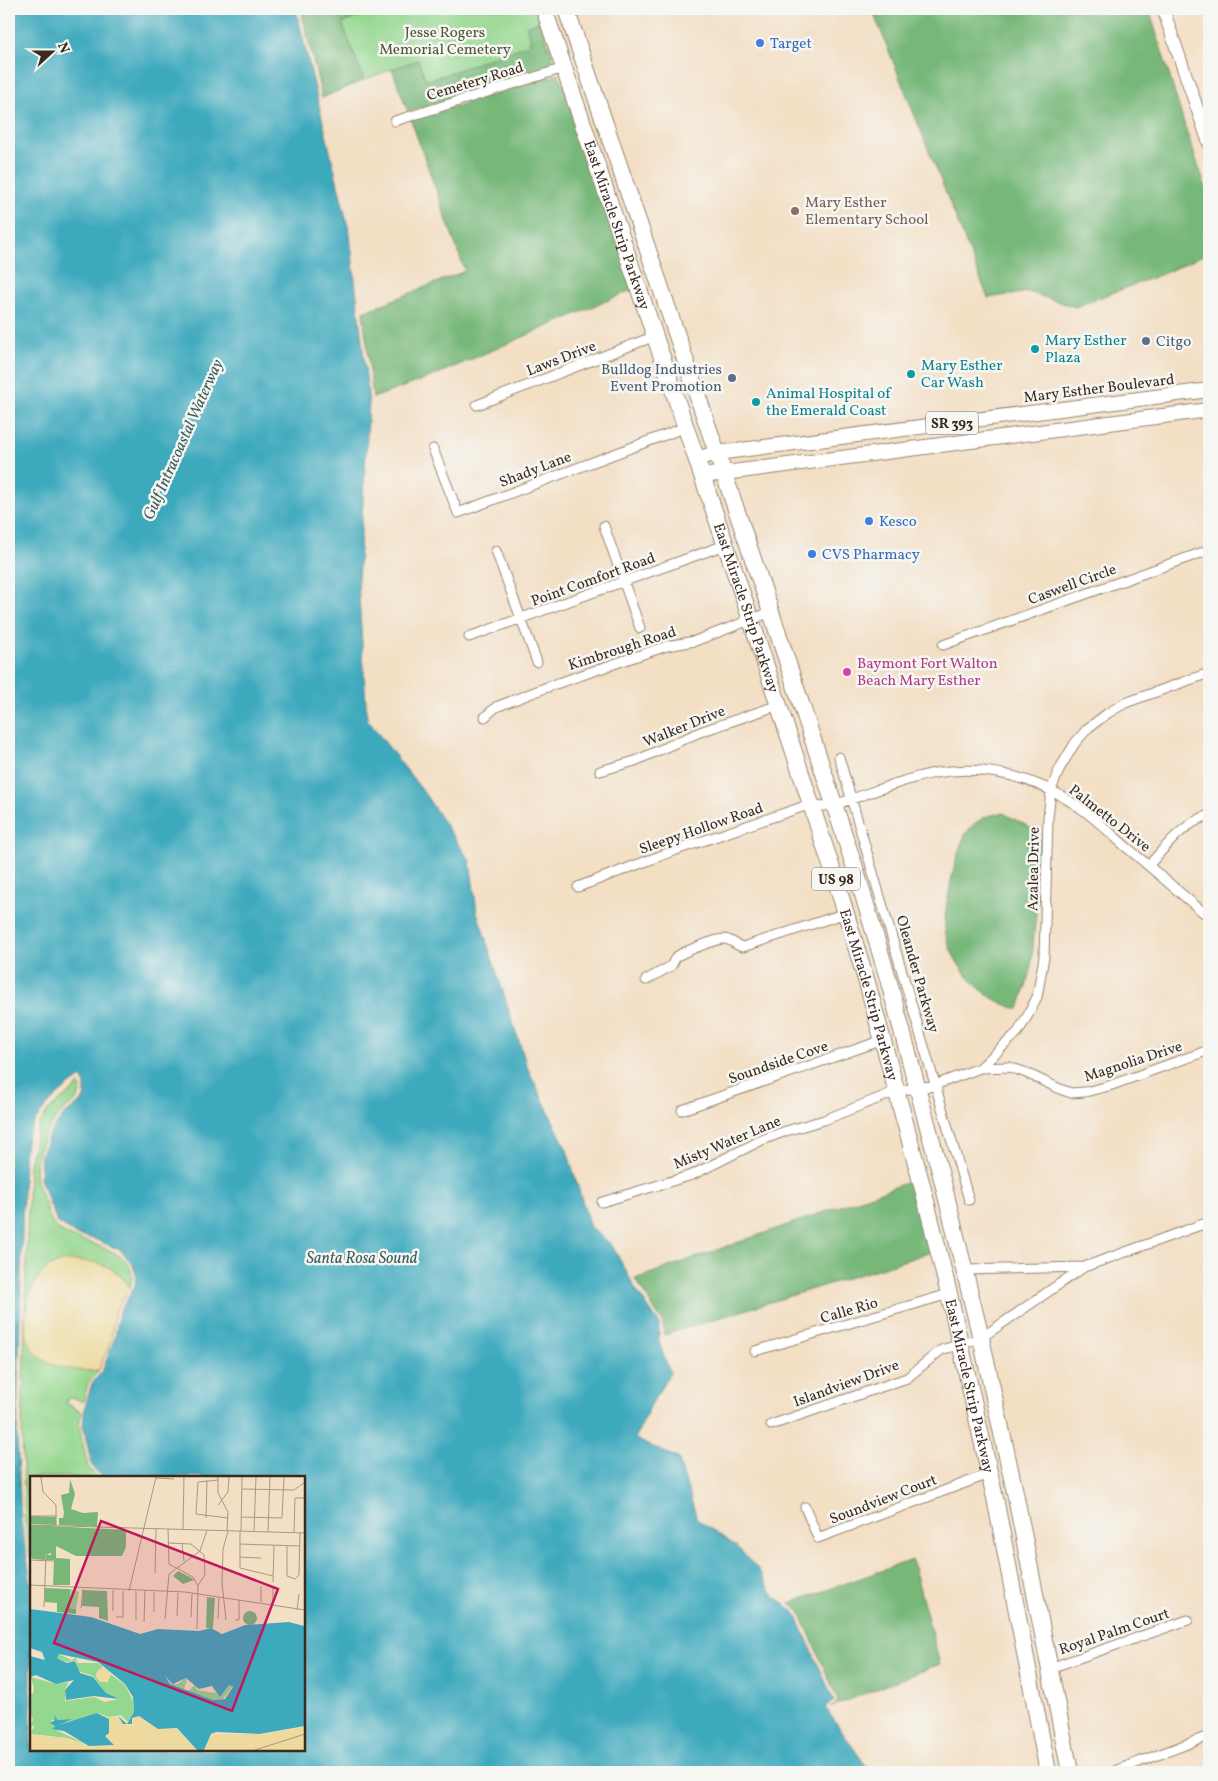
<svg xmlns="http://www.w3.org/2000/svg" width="1218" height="1781" font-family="Vollkorn,serif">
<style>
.green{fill:#94d78e;stroke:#688056}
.forest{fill:#77b879;stroke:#59714c}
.sand{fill:#eeda9e;stroke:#94825e}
.water{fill:#3da9bd;stroke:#3c6a6e;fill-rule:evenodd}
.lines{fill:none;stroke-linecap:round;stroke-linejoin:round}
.street-casing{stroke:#978471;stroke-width:11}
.secondary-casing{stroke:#978471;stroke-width:14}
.primary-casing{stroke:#978471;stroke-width:16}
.highway-casing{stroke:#978471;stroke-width:18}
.street{stroke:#fff;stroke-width:9}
.secondary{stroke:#fff;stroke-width:12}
.primary{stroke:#fff;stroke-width:14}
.highway{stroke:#fff;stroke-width:16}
.shop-dot{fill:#3f7fe0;stroke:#f6f6f2;stroke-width:2}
.education-dot{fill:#8d6e63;stroke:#f6f6f2;stroke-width:2}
.service-dot{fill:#5c6f8a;stroke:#f6f6f2;stroke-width:2}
.culture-dot{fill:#0f9aa8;stroke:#f6f6f2;stroke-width:2}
.hotel-dot{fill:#d1479c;stroke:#f6f6f2;stroke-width:2}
.labels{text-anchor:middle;stroke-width:5;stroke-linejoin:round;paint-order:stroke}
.shield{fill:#f6f6f2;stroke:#73675e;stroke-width:1}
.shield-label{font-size:14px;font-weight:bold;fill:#3b2a1e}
.park-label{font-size:15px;fill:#51553a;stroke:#f6f6f2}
.shop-label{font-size:15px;fill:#366cbe;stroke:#f6f6f2;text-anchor:start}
.street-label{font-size:15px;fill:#3b2a1e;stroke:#f6f6f2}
.education-label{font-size:15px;fill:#785e54;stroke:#f6f6f2;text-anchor:start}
.culture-label{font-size:15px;fill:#0d838f;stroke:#f6f6f2;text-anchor:start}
.service-label{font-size:15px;fill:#4e5e75;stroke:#f6f6f2;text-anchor:start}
.hotel-label{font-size:15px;fill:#b23c85;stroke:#f6f6f2;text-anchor:start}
.water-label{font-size:16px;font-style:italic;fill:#3c5d5e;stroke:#f6f6f2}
.inset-road{fill:none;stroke:#a99782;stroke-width:1}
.view{fill:#c2185b;fill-opacity:0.15;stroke:#c2185b;stroke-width:2.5}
.inset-edge{fill:none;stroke:#3b2a1e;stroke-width:2.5}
</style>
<rect width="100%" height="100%" fill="#f6f6f2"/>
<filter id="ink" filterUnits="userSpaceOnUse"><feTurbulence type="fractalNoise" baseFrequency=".02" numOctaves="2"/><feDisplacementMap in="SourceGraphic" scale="10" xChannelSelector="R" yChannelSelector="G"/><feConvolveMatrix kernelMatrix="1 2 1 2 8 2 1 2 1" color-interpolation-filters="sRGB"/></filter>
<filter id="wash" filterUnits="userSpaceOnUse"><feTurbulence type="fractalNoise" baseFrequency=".0096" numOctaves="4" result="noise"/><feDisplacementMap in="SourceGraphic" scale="20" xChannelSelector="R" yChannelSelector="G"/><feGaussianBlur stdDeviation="1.12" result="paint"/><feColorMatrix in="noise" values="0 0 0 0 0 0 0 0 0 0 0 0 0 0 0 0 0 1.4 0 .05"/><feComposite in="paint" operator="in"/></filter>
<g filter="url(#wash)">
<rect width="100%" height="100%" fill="#f3dfc4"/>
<path class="green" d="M380 9H536L540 21 528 45 430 80 425 78 418 60 392 69 364 80 342 23Z
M79 1085 81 1087C80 1104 68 1104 59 1115 44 1132 32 1159 36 1181 38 1189 42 1196 45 1203 47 1209 49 1218 53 1224 70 1247 144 1243 130 1287L120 1275 30 1293 25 1313 27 1335 90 1371 99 1370 88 1383 83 1402 75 1398H68L66 1403 81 1412 79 1426 88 1467 97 1477H31V1559L25 1522 22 1433 29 1164 39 1124 48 1111Z"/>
<path class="forest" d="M301 9H380L342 23 364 80 322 98Z
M872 9H1149L1187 133 1209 196V252L1165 273 1075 307 1028 292 988 298Z
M540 21 556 66 408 112 392 69 418 60 425 78 430 80 528 45 531 40 526 26Z
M559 74 634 289 433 376 373 398 363 312 465 271 411 120Z
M1003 813 1029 827 1042 841 1041 876 1036 913 1031 969 1019 1009C983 1001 950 965 945 929 943 912 957 845 967 832 977 819 987 815 1003 813Z
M914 1180 932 1252 664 1335 663 1323 635 1279Z
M912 1560 940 1664 831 1707 836 1705 838 1700 799 1610 790 1603Z"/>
<path class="sand" d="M66 1261C95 1260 112 1263 130 1287L115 1311 111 1339 99 1370C80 1372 46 1368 34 1352 17 1327 26 1286 48 1267 53 1264 61 1263 66 1261Z"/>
<path class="water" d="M9 9H296L350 235 369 403 358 582 367 719 422 790 470 861 477 912 528 1069 567 1150 590 1227 612 1245 635 1288 659 1323V1342L670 1373 652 1403 635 1439 678 1458 697 1519 737 1547 758 1569 774 1596 795 1612 834 1701 825 1707 870 1772H9ZM81 1077 85 1084V1096L82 1101 63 1116 50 1133 41 1154 40 1179 57 1222 77 1235 94 1239 120 1250 132 1263 136 1274 135 1286 119 1313 115 1337 102 1372 92 1383 85 1407 83 1425 92 1466 102 1477H304V1750H31V1582L21 1522 17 1434 24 1153C26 1146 26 1137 30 1130 41 1108 61 1090 81 1077Z"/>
</g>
<g filter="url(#ink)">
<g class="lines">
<g class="street-casing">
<path id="street" d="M395 121 564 68
M477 405 655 336
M433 449 458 513 686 427
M604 526 640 628
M496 551 537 662
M469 637 725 545
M943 645 1209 550
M485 717 496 707 550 686 634 657 667 646 695 641 771 612
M839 757 969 1200
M600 771 635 761 700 732 779 705
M1149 865C1167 845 1183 824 1209 815
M578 887 676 850 811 804 823 806 834 805C867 795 901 779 935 773 984 764 1035 777 1076 805 1093 816 1109 832 1125 846 1153 869 1181 894 1209 917
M646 980 671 966 676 957 681 954C689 950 716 939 724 939 731 939 736 946 743 947L846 913
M980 1068 1009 1067 1024 1072 1060 1089 1071 1093 1085 1092 1109 1086 1209 1050
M682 1110 883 1040
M602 1202 692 1175 762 1140 786 1131 824 1120 897 1091 935 1085 980 1068 1018 1032 1028 1015 1037 997 1044 957 1048 818 1051 790 1060 768 1075 743 1088 728 1108 713 1125 703 1209 673
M965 1270 1084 1267
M755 1351 949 1294
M771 1425 907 1378 941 1350 981 1338 1084 1267 1209 1222
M805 1507 818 1538 989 1474
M1050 1668 1188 1620
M1112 1772 1209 1736"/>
</g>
<g class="secondary-casing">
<path id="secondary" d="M1163 9 1209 143"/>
</g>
<g class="primary-casing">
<path id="primary" d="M696 459 717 453 1209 390
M702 476 1209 410"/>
</g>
<g class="highway-casing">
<g id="highway">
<path id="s1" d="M544 9 751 620 835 878 868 986 923 1189 949 1294 995 1498 1048 1772"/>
<path d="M566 9 771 612 855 868 887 975 942 1179 981 1338 1015 1492 1070 1772"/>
</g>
</g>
<use href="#street" class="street"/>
<use href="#secondary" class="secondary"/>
<use href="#primary" class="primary"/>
<use href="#highway" class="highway"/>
</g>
</g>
<g class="shop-dot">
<circle cx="760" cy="43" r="5"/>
<circle cx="869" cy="521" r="5"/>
<circle cx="812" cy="554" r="5"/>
</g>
<circle class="education-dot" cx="795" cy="211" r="5"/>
<g class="service-dot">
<circle cx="1146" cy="341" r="5"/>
<circle cx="732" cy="378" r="5"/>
</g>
<g class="culture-dot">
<circle cx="1035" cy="349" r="5"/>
<circle cx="911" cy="374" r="5"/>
<circle cx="756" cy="402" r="5"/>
</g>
<circle class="hotel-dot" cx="847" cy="672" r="5"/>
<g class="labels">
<g class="shield">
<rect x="926" y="411.5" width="52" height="23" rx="4"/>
<rect x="812" y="867.5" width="48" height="23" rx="4"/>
</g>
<g class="shield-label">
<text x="952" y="428">SR 393</text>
<text x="836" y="884">US 98</text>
</g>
<g class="park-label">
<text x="445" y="37">Jesse Rogers<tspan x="445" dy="17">Memorial Cemetery</tspan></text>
</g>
<g class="shop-label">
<text x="770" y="48">Target</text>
<text x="879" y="526">Kesco</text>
<text x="822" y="559">CVS Pharmacy</text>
</g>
<g class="street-label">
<text transform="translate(475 81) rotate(-17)" y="5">Cemetery Road</text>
<text dy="5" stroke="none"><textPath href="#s1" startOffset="228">East Miracle Strip Parkway</textPath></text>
<text transform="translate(561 358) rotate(-21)" y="5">Laws Drive</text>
<text transform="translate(1099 388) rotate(-7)" y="5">Mary Esther Boulevard</text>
<text transform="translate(535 469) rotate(-21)" y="5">Shady Lane</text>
<text transform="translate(593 579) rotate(-20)" y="5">Point Comfort Road</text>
<text transform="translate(1072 584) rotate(-20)" y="5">Caswell Circle</text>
<text dy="5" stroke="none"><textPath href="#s1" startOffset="632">East Miracle Strip Parkway</textPath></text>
<text transform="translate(622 648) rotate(-18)" y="5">Kimbrough Road</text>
<text transform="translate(684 726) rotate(-22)" y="5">Walker Drive</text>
<text transform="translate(1110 818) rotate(38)" y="5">Palmetto Drive</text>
<text transform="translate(701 828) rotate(-19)" y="5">Sleepy Hollow Road</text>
<text transform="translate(1033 869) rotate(-89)" y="5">Azalea Drive</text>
<text transform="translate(918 974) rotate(74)" y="5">Oleander Parkway</text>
<text dy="5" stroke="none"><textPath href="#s1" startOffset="1038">East Miracle Strip Parkway</textPath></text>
<text transform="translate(1133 1061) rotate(-18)" y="5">Magnolia Drive</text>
<text transform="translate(778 1062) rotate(-19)" y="5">Soundside Cove</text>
<text transform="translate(727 1142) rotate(-23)" y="5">Misty Water Lane</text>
<text transform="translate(849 1310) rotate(-16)" y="5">Calle Rio</text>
<text transform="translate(846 1383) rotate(-20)" y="5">Islandview Drive</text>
<text dy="5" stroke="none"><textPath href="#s1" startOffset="1442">East Miracle Strip Parkway</textPath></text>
<text transform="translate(883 1499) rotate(-21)" y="5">Soundview Court</text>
<text transform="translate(1114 1631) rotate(-19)" y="5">Royal Palm Court</text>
</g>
<g class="education-label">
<text x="805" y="207">Mary Esther<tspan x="805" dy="17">Elementary School</tspan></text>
</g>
<g class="culture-label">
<text x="1045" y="345">Mary Esther<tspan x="1045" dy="17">Plaza</tspan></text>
<text x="921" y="370">Mary Esther<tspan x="921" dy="17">Car Wash</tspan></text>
<text x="766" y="398">Animal Hospital of<tspan x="766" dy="17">the Emerald Coast</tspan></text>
</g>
<g class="service-label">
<text x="1156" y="346">Citgo</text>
<text x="722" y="374" text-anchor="end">Bulldog Industries<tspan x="722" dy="17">Event Promotion</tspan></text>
</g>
<g class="hotel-label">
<text x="857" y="668">Baymont Fort Walton<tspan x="857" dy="17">Beach Mary Esther</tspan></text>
</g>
<g class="water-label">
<text transform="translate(182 439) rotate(-66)" y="6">Gulf Intracoastal Waterway</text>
<text x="362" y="1263">Santa Rosa Sound</text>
</g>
</g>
<g transform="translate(30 1476)">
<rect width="275" height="275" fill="#f3dfc4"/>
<path d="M40 113 49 116 46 133H40ZM29 178 41 184 46 182 48 187H68L72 190 70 206H78L80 198 95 209 103 225 104 236 98 246 91 239 78 241 69 237 29 249 40 243 28 244 25 240V244H21L25 250 22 252 56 268 37 262 0 258 5 249 0 251 3 244 0 235V218H3L4 212 1 201 26 208 39 206 35 213V225L64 221 75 226 89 223 76 217 63 200 48 195 46 184 37 186 27 182ZM135 200 143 208H148L154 203H157L154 213 158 215 165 209 167 214 186 217 182 211 190 221 199 209 202 211 193 223 183 224 168 219 141 208Z" fill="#94d78e"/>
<path d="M40 3 45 18 41 33 53 37 68 36 67 51 29 49V42H33L34 37 31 19 39 17ZM0 40 26 41V49L0 48ZM0 49 96 54V71L92 80H46L26 70V82L40 83V109H23L24 84H16V79H21V76L15 79V84L3 83 0 80ZM148 95 160 101 164 104 153 108 143 100ZM15 112 40 113V133H46V138L27 136V127L15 126ZM53 114 77 115 78 145 69 142V131L52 130ZM177 121 185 122 183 152H176ZM213 142a7 7 0 1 1 14 0a7 7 0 1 1-14 0Z" fill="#77b879"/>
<path d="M66 199a7 7 0 1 1 14 0a7 7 0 1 1-14 0ZM109 240 128 253H147L166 274H0V258L37 262 59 270H81L84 269 75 260 79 258 78 241H86L97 250 102 249 103 242ZM275 251V274H174L180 261 186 258H229Z" fill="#eeda9e"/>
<path d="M0 133 61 141 110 158 128 153 169 155 181 152 192 158 215 149 259 146 274 150 275 250 229 258 186 256 181 258 174 274H167L147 252 128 253 109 240 102 242V248H93L88 240 97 248 104 236 103 221 95 208 68 186 29 178 27 182 37 187 45 185 50 197 63 201 76 217 89 223 64 220 36 224 35 214 44 204 26 208 6 199 0 201V180L15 184 12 176 0 172ZM135 200 143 208 156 202 169 213 182 210 190 221 199 209 203 211 195 223 183 224 140 208ZM67 237 79 243V257L75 260 84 269 59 270 34 255 22 253 25 250 20 247 25 244 24 239 28 244 42 243 29 249Z" fill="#3da9bd" fill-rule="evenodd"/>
<path class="inset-road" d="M11 1 13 16 26 29V50M188 1V17L198 36 197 55M126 2 144 3M188 4 168 6 166 38 198 42M212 13 264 14 275 6M188 29 198 16 199 1M0 40H27M211 41 252 42 254 1M176 42 177 4M0 49 275 57M138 53 139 88 163 101 168 110 167 153M153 53 154 1M210 55V92L243 100M211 55 212 1M224 55 226 1M238 56 240 1M264 56 265 22H275M138 67 161 68 174 79 175 99 168 109M152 67 154 85M209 68 270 70M257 69V100L265 103 269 99 270 57M209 81 231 82M0 84 24 85M125 97 126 53M243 106 244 69M0 109 155 116 275 134M83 114V135M99 115 126 1M231 126V110M243 128V111M14 131 16 79 21 76M51 132 53 113M267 134 269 118M124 136V116M147 140 148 117M86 141H93V115M161 141 162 118M135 143 139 98 170 75 177 54M188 143 189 122M106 144V115M196 144 192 107 193 73 198 55M205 144H209V124M114 146 115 114M225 274 275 258"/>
<path class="view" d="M71 45 248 113 202 235 24 167Z"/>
<rect width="275" height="275" class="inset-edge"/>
</g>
<rect width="1218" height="1781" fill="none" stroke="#f6f6f2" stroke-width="30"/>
<g transform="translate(52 52) rotate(69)" stroke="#f6f6f2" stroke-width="4" paint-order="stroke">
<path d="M0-4L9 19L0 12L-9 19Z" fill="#3b2a1e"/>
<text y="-8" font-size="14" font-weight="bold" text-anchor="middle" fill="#3b2a1e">N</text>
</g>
</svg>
